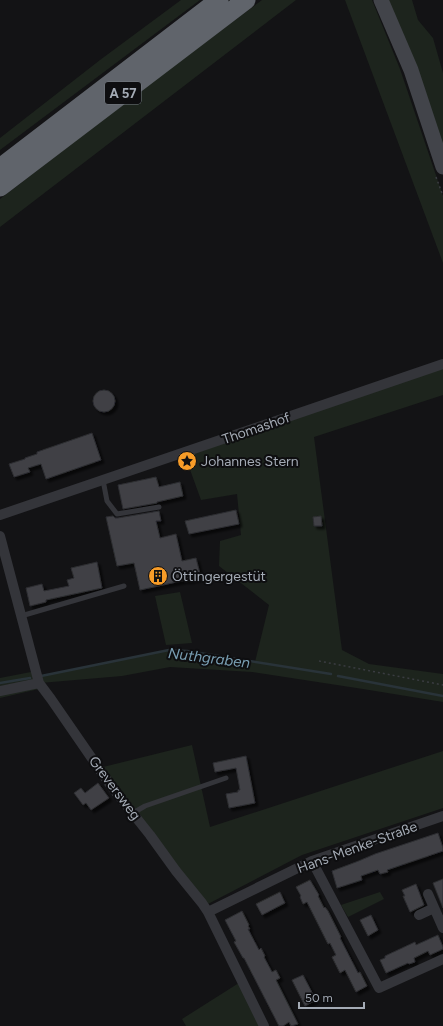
<svg xmlns="http://www.w3.org/2000/svg" width="443" height="1026" font-family="Figtree,sans-serif">
<style>
.green{fill:#1d241d}
.lines{fill:none;stroke-linecap:round;stroke-linejoin:round}
.stream{stroke:#293339;stroke-width:2.5}
.building{fill:#3f4145;stroke:#2d2d31;filter:url(#shadow)}
.path{stroke:#3a3c41;stroke-width:1.5;stroke-dasharray:2 3;stroke-linecap:butt}
.service{stroke:#34353a;stroke-width:5}
.minor{stroke:#34353a;stroke-width:10}
.secondary{stroke:#42444a;stroke-width:15}
.motorway{stroke:#60646b;stroke-width:19}
.labels{text-anchor:middle;stroke-width:4;stroke-linejoin:round;paint-order:stroke}
.shield{fill:#0e0e10;stroke:#777c84;stroke-width:1}
.shield-label{font-size:13px;font-weight:bold;fill:#a4abb5}
.street-label{font-size:14px;fill:#a4abb5;stroke:#0e0e10}
.poi-label{font-size:14px;fill:#a4abb5;stroke:#0e0e10;text-anchor:start}
.water-label{font-size:15px;font-style:italic;fill:#799eb2;stroke:#0e0e10}
</style>
<defs>
<filter id="shadow"><feDropShadow dx="3" dy="3" stdDeviation="1" flood-color="#0009"/></filter>
</defs>
<rect width="100%" height="100%" fill="#131315"/>
<path class="green" d="M181 0H200L0 150V138L100 60Z
M262 0H296L0 227V199L164 73Z
M345 0H372L400 69 443 196V263Z
M387 0H412L418 20 433 38 443 73V149Z
M443 364V395L314 437 342 650 369 664 443 674V702L363 689 252 672 170 667 122 676 40 683 43 688 0 698V678L36 671 38 677 169 650 187 651 255 662 269 605 219 566 220 541 241 535 237 494 201 500 184 453Z
M180 592 192 643 166 645 155 596Z
M192 745 210 827 443 751V808L302 855 204 906 99 768Z
M380 892 384 899 348 917 341 905Z
M242 981 264 1026H186L182 1019Z"/>
<g class="lines">
<path class="stream" d="M41 676 169 650 187 651 331 674
M338 676 443 696
M0 683 30 678"/>
</g>
<path class="building" d="M93 401a11 11 0 1 1 22 0a11 11 0 1 1-22 0Z
M92 433 101 460 46 479 41 464 28 468 30 472 14 477 9 464 25 459V458L37 454V452Z
M156 477 159 487 180 482 183 496 157 502V503L123 509 118 485Z
M236 510 239 524 189 534 185 521Z
M159 511 161 521H156L160 538 176 534 182 561 196 558 201 578 187 581 186 580 140 590 134 563 117 566 106 517 113 516 115 518H118Z
M321 516 322 526H314L313 517Z
M97 562 102 588 46 600V602L30 606 26 588 42 584 44 591 69 586 67 580 74 578 71 568Z
M246 756 255 803 229 808 226 794 238 792V790H240L236 768 215 772 213 763Z
M98 783 109 798 91 810 86 803 83 805 74 793 81 788 85 793Z
M438 833 443 848V851L387 870 388 872 380 874 378 870 361 876 362 880 337 888 332 871 356 862 361 860 375 854Z
M443 879V908L433 883Z
M310 880 319 895 318 896 324 908 325 907 328 911 341 937 340 938 358 973 360 972 367 986 356 992 345 970 340 973 332 957 336 955 330 943 328 944 307 902 303 904 300 897 301 896 296 887Z
M416 884 424 905 410 912 403 896H405L402 890Z
M280 892 285 903 262 915 256 904Z
M242 911 249 925 248 926 250 929H248L259 950 261 948 265 956 264 957 272 972 276 970 280 978 276 980 298 1024 291 1026 289 1022 283 1026H279L244 958H243L234 942 236 941 225 920Z
M371 915 378 930 368 936 360 920Z
M438 935 443 947V949L430 955 428 951 414 958 415 962 409 964 408 963 386 973 380 960 385 958V956L415 942 416 945Z
M303 975 316 1000 305 1006 292 980Z"/>
<g class="lines">
<path class="path" d="M436 177 443 196
M319 661 443 685"/>
<path class="service" d="M103 480 107 501 117 514 159 507
M21 616 124 586
M133 813 145 806 226 778"/>
<path class="minor" d="M0 515 443 364
M0 536 39 683 51 699 111 786 150 835 176 871 202 903 208 912 264 1026
M0 691 39 683
M312 861 379 988 443 959
M428 894 443 928
M208 912 312 861 443 816
M419 915 434 908"/>
<path class="secondary" d="M381 0 411 70 443 167"/>
<path class="motorway" d="M0 168 219 0
M0 187 246 0"/>
</g>
<defs>
<g id="sight-disc" transform="scale(1)"><circle r="9.5" fill="#f79c28" stroke="#0e0e10"/><path d="M0-6L1.8-2.2L6-1.7L2.9 1.2L3.7 5.4L0 3.3L-3.7 5.4L-2.9 1.2L-6-1.7L-1.8-2.2Z" fill="#111"/></g>
<g id="building-disc" transform="scale(1)"><circle r="9.5" fill="#f79c28" stroke="#0e0e10"/><path d="M-4-6H4V6H1V3H-1V6H-4ZM-2.5-4.3h1.7v1.8h-1.7ZM.8-4.3h1.7v1.8H.8ZM-2.5-1h1.7V.8h-1.7ZM.8-1h1.7V.8H.8Z" fill="#111"/></g>
</defs>
<g fill-rule="evenodd">
<use href="#sight-disc" x="187" y="461"/>
<use href="#building-disc" x="158" y="576"/>
</g>
<g class="labels">
<rect class="shield" x="105" y="82" width="36" height="22" rx="3"/>
<g class="shield-label">
<text x="123" y="98">A 57</text>
</g>
<g class="street-label">
<text transform="translate(256 428) rotate(-19)" y="5">Thomashof</text>
<text transform="translate(115 788) rotate(53)" y="5">Greversweg</text>
<text transform="translate(357 847) rotate(-20)" y="5">Hans-Menke-Straße</text>
</g>
<g class="poi-label">
<text x="201" y="466">Johannes Stern</text>
<text x="172" y="581">Öttingergestüt</text>
</g>
<g class="water-label">
<text transform="translate(209 658) rotate(7)" y="5">Nuthgraben</text>
</g>
</g>
<path d="M299 1002v6h65v-6" fill="none" stroke="#a4abb5" stroke-width="2"/>
<text x="305" y="1002" font-size="12" fill="#a4abb5" stroke="#0e0e10" stroke-width="3" paint-order="stroke">50 m</text>
</svg>
